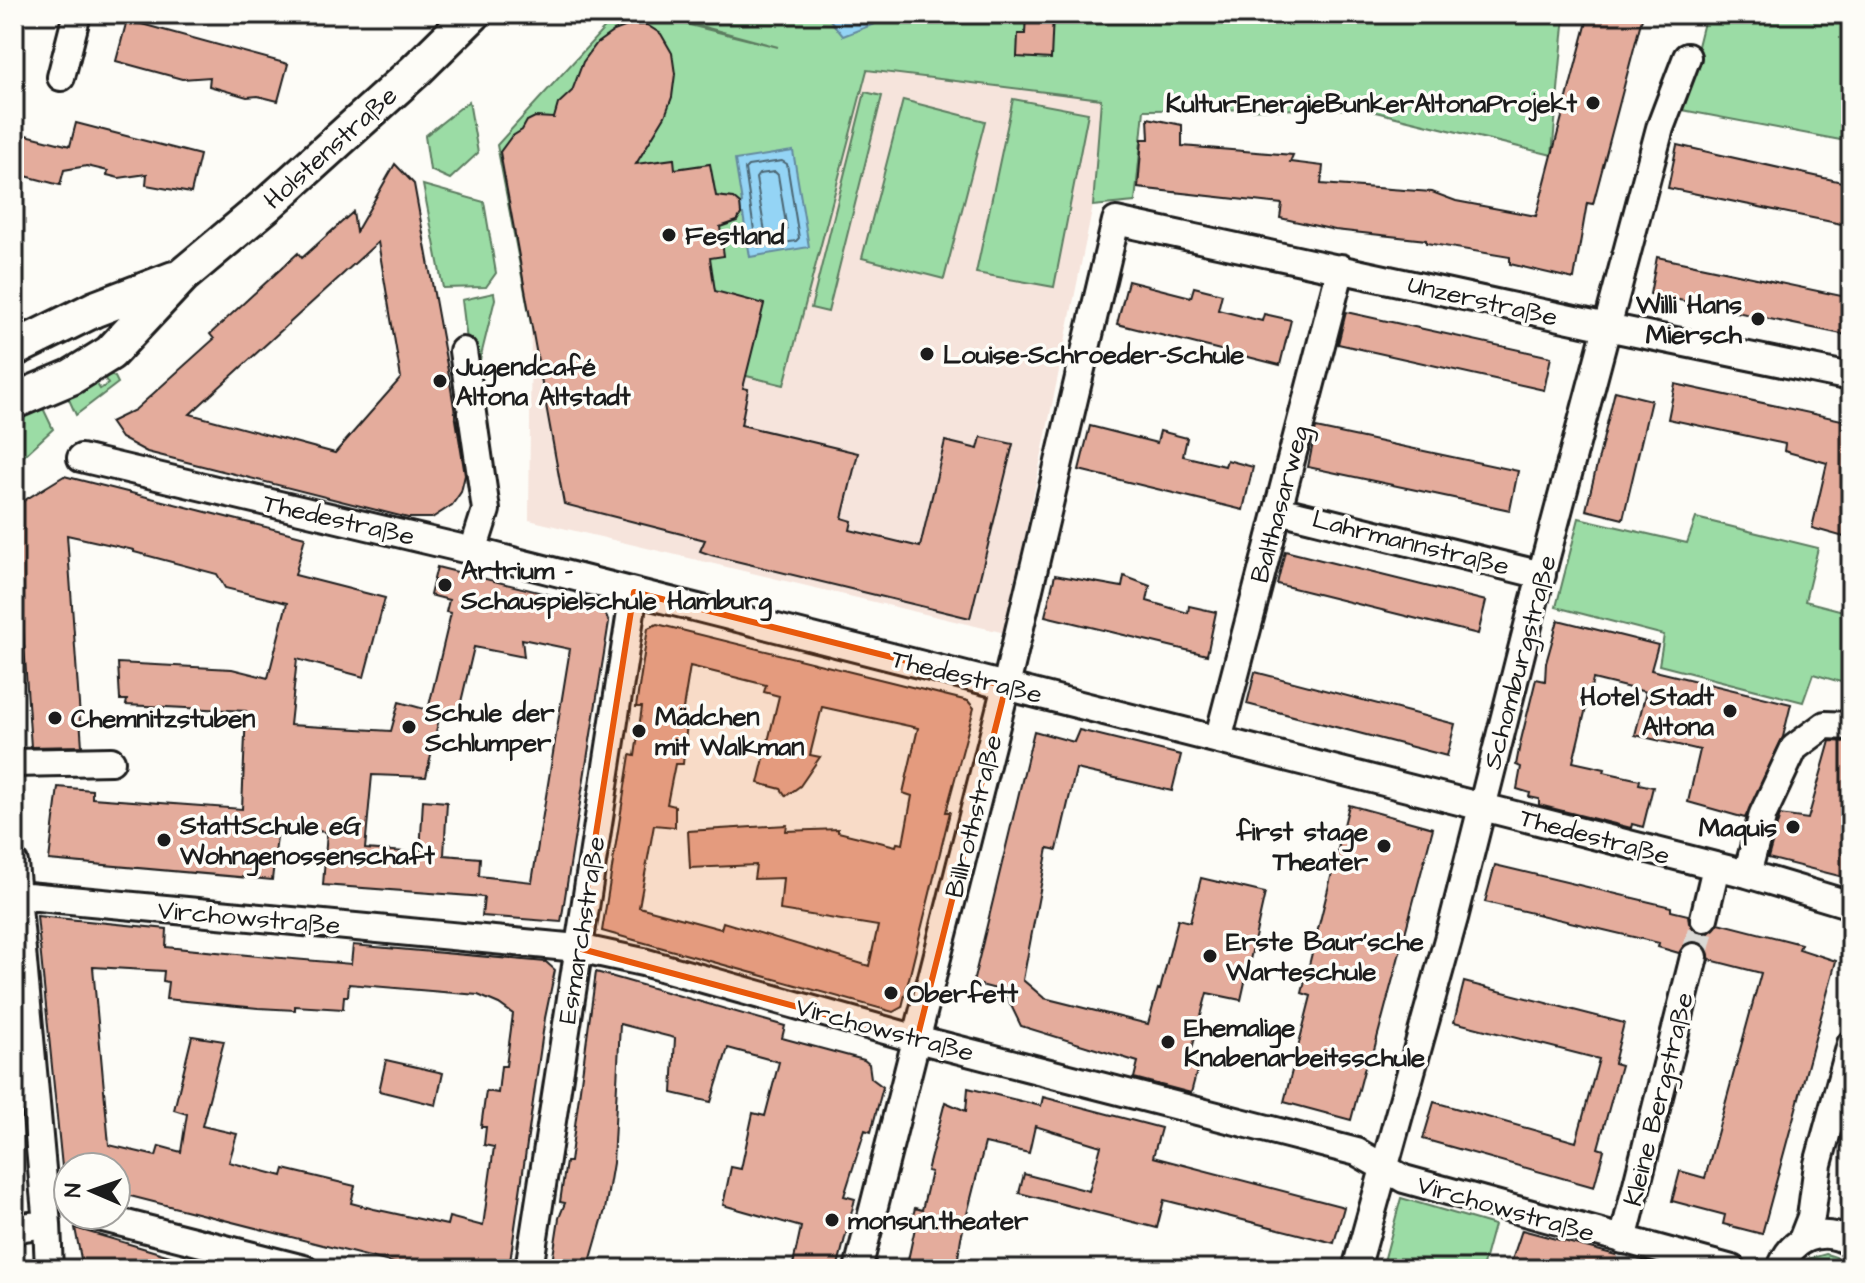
<svg xmlns="http://www.w3.org/2000/svg" width="1865" height="1283" font-family="'Architects Daughter',sans-serif">
<style>
.built{fill:#f6e4dc}
.green{fill:#9bdca5;stroke:#5c7c60;stroke-width:2}
.water{fill:#94d4f5;stroke:#648a9e;stroke-width:2}
.lines{fill:none;stroke-linecap:round;stroke-linejoin:round}
.shore{stroke:#4c6673;stroke-width:2}
.building{fill:#e4ac9c;stroke:#1c1c1c;stroke-width:2;fill-rule:evenodd}
.minor-tunnel{stroke:#dbdad6;stroke-width:26;stroke-dasharray:26 13;stroke-linecap:butt}
.minor-casing{stroke:#1c1c1c;stroke-width:32}
.major-casing{stroke:#1c1c1c;stroke-width:40}
.minor{stroke:#fdfcf7;stroke-width:26}
.major{stroke:#fdfcf7;stroke-width:34}
.marked{fill:#e8590c;fill-opacity:0.2;stroke:#e8590c;stroke-width:6;stroke-linejoin:round}
.poi-dot{fill:#1c1c1c;stroke:#fdfcf7;stroke-width:3}
.labels{text-anchor:middle;stroke-width:7;stroke-linejoin:round;paint-order:stroke}
.poi-label{font-size:26px;font-weight:bold;fill:#1c1c1c;stroke:#fdfcf7;text-anchor:start}
.street-label{font-size:26px;fill:#1c1c1c;stroke:#fdfcf7}
</style>
<rect width="100%" height="100%" fill="#fdfcf7"/>
<filter id="ink" filterUnits="userSpaceOnUse"><feTurbulence type="fractalNoise" baseFrequency=".0125" numOctaves="2"/><feDisplacementMap in="SourceGraphic" scale="16" xChannelSelector="R" yChannelSelector="G"/><feConvolveMatrix kernelMatrix="1 2 1 2 8 2 1 2 1" color-interpolation-filters="sRGB"/></filter>
<g filter="url(#ink)">
<path class="built" d="M867 70 1101 99 1093 206 1005 633 529 520 531 324 784 384Z"/>
<path class="green" d="M632 14H645L778 47 656 14H1565L1552 155 1363 109 1144 110 1135 202 1093 206 1101 99 867 70 784 385 531 324 497 145 610 22Z
M1706 14H1851V142L1682 110Z
M865 92 882 96 828 312 811 308Z
M1013 99 1088 113 1054 287 976 273Z
M903 100 985 121 944 279 862 258Z
M469 101 478 153 450 179 430 170 425 136Z
M423 185 484 202 496 273 486 287 443 288Z
M494 293 495 299 478 368 470 365 462 300Z
M110 375 115 377 118 383 76 415 66 393 94 379 100 389 108 384 104 377Z
M42 406 53 429 14 465V418Z
M1579 518 1687 543 1696 518 1818 548 1805 601 1851 613V685L1813 674 1803 702 1659 665 1664 635 1556 607Z
M1401 1198 1494 1225 1482 1269H1382Z
M1826 1254 1836 1257 1846 1269H1801L1808 1259Z"/>
<path class="water" d="M835 14H900L843 36 830 20Z
M793 151 809 247 750 257 743 214H741L740 204 742 203 735 160Z"/>
<g class="lines">
<path class="shore" d="M782 161 787 164 799 238 796 241 759 247 756 244 745 169 748 166Z
M775 172 778 175 787 230 784 233 768 236 765 232 756 178 759 174Z"/>
</g>
<path class="building" d="M1026 14H1053L1051 59 1017 57 1018 34H1025Z
M1589 14H1643L1593 204 1587 203 1574 279 1510 264V257L1426 243V240L1335 230 1280 218 1282 204 1138 188 1142 139H1149L1148 118 1182 125V146L1293 155 1290 162 1323 166 1321 184 1432 192 1456 201 1536 216Z
M127 20 288 64 278 101 258 96 247 97 209 86 210 77 182 79 116 61Z
M630 25H647L661 34 672 53 675 74 672 97 665 116 636 164 674 159 675 169 710 164 716 196 733 198 740 204 741 214 737 221 720 227 724 256 710 258 715 291 764 304 743 388 748 389 741 425 858 453 842 518 852 521 850 530 920 547 945 441 978 449 981 437 1013 444 970 618 711 555 700 551 705 540 564 504 500 152 511 137 522 130 527 121 535 117 554 118 558 104 572 91 583 62 597 43 614 31Z
M76 123 200 155 191 193 146 185 147 174 119 178 107 175 108 171 87 166 64 170 60 185 14 173V132L70 146Z
M1677 145 1851 184V226L1668 188Z
M395 164 414 184 449 376 465 475 461 492 452 505 432 518H408L147 452 121 438 110 422 135 410 214 339 210 334 298 253 302 258 353 212 356 232ZM378 242 401 378 335 453 190 414Z
M1657 257 1851 298V336L1650 294Z
M1128 281 1191 297 1194 287 1222 294 1218 310 1262 321 1264 314 1291 320 1280 365 1117 324Z
M1346 312 1551 357 1544 390 1338 344Z
M1675 384 1851 422V539L1812 528 1827 463 1784 451 1785 444 1668 419Z
M1615 391 1651 400 1623 519 1586 510Z
M1090 426 1157 443 1160 431 1187 438 1183 456 1225 466 1227 460 1253 467 1243 510 1079 470Z
M1316 428 1518 471 1510 510 1308 467Z
M64 476 305 537 295 575 385 598 364 677 297 659 290 725 391 731 399 702 428 710 451 613 446 612 449 600 430 595 437 567 603 608 609 622 561 922 482 916 484 897 323 885 327 832 278 828 272 880 49 860 58 787 92 790V798L242 809 246 711 126 705 127 700H120L118 663 232 669 268 678 287 603 225 588 217 574 134 552V550L67 535 82 746 31 747 15 511 17 505ZM522 639 570 649 532 882 479 876 480 858 444 855 447 802 423 800 420 853 365 849 372 775 426 777 440 714 457 719 474 647 524 657Z
M1285 551 1486 601 1478 634 1277 584Z
M1055 575 1122 587 1124 576 1150 586 1147 601 1188 613 1189 606 1216 612 1207 655 1045 616Z
M1558 620 1658 645 1651 670 1791 704 1783 737 1745 818 1688 802 1700 750 1635 735 1646 692 1593 679 1573 762 1605 769 1604 772 1640 780 1639 784 1653 787 1643 827 1632 824 1631 828 1539 805V799L1529 797 1530 793 1517 789 1521 767 1516 765 1520 744 1536 679 1545 681 1546 663Z
M657 624 968 701 974 708 946 812H950L902 1007 893 1012 602 931 630 755 635 756 642 707H636L648 628ZM690 666 766 685 764 692 779 696 758 783 781 789 786 796 800 786 820 757 810 755 822 707 918 728 903 793 912 796 903 844 897 843 896 846 838 832V829L786 831 787 825 688 831 690 868 756 865 754 879 783 878 780 910 878 926 869 966 723 922 721 929 639 907 654 825 675 827V806L667 804 675 764H683L687 722 681 721Z
M1255 672 1455 724 1447 756 1247 704Z
M1079 730 1181 755 1172 791 1076 769 1057 850 1048 848 1023 980 1044 998 1148 1024 1158 989 1160 990 1178 919 1190 922 1201 878 1265 893 1241 1000 1207 993 1189 1060 1199 1063 1191 1093 1134 1078 1138 1062 1021 1026 1004 991 973 983 1034 731 1074 742Z
M1830 741 1851 742V879L1768 858 1780 815 1808 819Z
M1349 805 1433 828 1371 1061 1367 1059 1351 1120 1284 1102 1311 996 1302 993Z
M1495 865 1671 907V911L1688 915 1689 923 1700 933H1709L1719 923 1801 944 1799 949 1836 961 1762 1234 1723 1224 1725 1215 1672 1201 1680 1171 1705 1178 1761 973 1710 960 1706 946 1699 942H1689L1679 953 1658 947 1659 943 1485 902Z
M37 916 167 929 166 947 258 956 351 964 353 945 546 962 555 970 545 1018 509 1269H417L126 1195V1193L116 1190V1167H62ZM93 967 164 971 163 981 168 982 166 999 258 1008 295 1010V1006L343 1009 344 996H348L349 984 478 995 499 1004 513 1014 506 1066H501L498 1093 486 1091 481 1127H486L484 1145 494 1147 483 1226 449 1217 447 1225 374 1209 351 1203 355 1186 284 1169 282 1176 229 1162 237 1134 202 1126 224 1041 192 1036 174 1110 187 1114 181 1152 159 1146 156 1156 109 1145Z
M596 972 785 1026 782 1038 864 1060 869 1064 871 1078 883 1087 871 1132 865 1130 844 1196 855 1199 837 1269H792L801 1227 723 1205 731 1167 741 1169 753 1113 765 1116 779 1062 728 1048 711 1102 672 1093 675 1038 620 1024 613 1163 605 1210 588 1269H551L559 1218 565 1203 560 1202 566 1162H570Z
M1464 982 1624 1023 1614 1063 1621 1065 1598 1148 1604 1150 1594 1187 1423 1139 1434 1102 1576 1142 1599 1059 1454 1022Z
M386 1060 443 1073 436 1105 379 1091Z
M968 1088 1041 1106 1043 1097 1161 1128 1153 1157 1344 1207 1334 1243 1164 1200 1157 1228 1019 1193 1024 1174 1089 1191 1101 1146 1035 1126 1029 1153 985 1143 961 1238 957 1264 954 1269H906L915 1228 910 1227 915 1208 922 1210 931 1172 927 1171 945 1102 966 1111Z
M75 1228 197 1264 196 1269H83Z
M1522 1230 1646 1263 1645 1269H1509Z"/>
<g class="lines">
<path class="minor-tunnel" d="M1694 957 1704 918
M1627 1269 1630 1258"/>
<g class="minor-casing">
<path id="minor" d="M61 77 77 14
M463 351 486 510 473 551
M81 458 473 551 1747 874 1851 905
M1279 510 1542 575
M1218 740 1341 268
M14 763 111 761
M14 863 47 1224 49 1269
M1747 874 1763 814 1794 748 1825 725 1851 726
M17 895 578 948 643 962 917 1039 1357 1152 1404 1179 1732 1269
M1704 918 1716 867
M91 1215 304 1269
M14 1232 23 1227 47 1224
M1623 1240 1694 957
M1802 1240 1811 1217 1818 1164 1851 1044
M529 1269 634 592
M858 1269 1006 686 1116 221 1607 327 1851 377
M1356 1269 1454 918 1534 602 1660 128 1687 57
M1781 1269C1790 1238 1823 1225 1851 1243"/>
</g>
<g class="major-casing">
<path id="major" d="M14 349 95 309 174 279
M14 401 71 377 110 353 182 276 269 203 415 71 473 14"/>
</g>
<use href="#minor" class="minor"/>
<use href="#major" class="major"/>
</g>
</g>
<path class="marked" d="M634 592 1006 686 917 1039 578 948Z"/>
<g class="poi-dot">
<circle cx="1593" cy="103" r="8"/>
<circle cx="669" cy="235" r="8"/>
<circle cx="1758" cy="319" r="8"/>
<circle cx="927" cy="354" r="8"/>
<circle cx="440" cy="381" r="8"/>
<circle cx="445" cy="585" r="8"/>
<circle cx="1730" cy="711" r="8"/>
<circle cx="55" cy="718" r="8"/>
<circle cx="409" cy="727" r="8"/>
<circle cx="639" cy="731" r="8"/>
<circle cx="1793" cy="827" r="8"/>
<circle cx="164" cy="840" r="8"/>
<circle cx="1384" cy="846" r="8"/>
<circle cx="1210" cy="956" r="8"/>
<circle cx="891" cy="993" r="8"/>
<circle cx="1168" cy="1042" r="8"/>
<circle cx="832" cy="1220" r="8"/>
</g>
<g class="labels">
<g class="poi-label">
<text x="1577" y="112" text-anchor="end">KulturEnergieBunkerAltonaProjekt</text>
<text x="685" y="244">Festland</text>
<text x="1742" y="313" text-anchor="end">Willi Hans<tspan x="1742" dy="30">Miersch</tspan></text>
<text x="943" y="363">Louise-Schroeder-Schule</text>
<text x="456" y="375">Jugendcafé<tspan x="456" dy="30">Altona Altstadt</tspan></text>
<text x="461" y="579">Artrium -<tspan x="461" dy="30">Schauspielschule Hamburg</tspan></text>
<text x="1714" y="705" text-anchor="end">Hotel Stadt<tspan x="1714" dy="30">Altona</tspan></text>
<text x="425" y="721">Schule der<tspan x="425" dy="30">Schlumper</tspan></text>
<text x="655" y="725">Mädchen<tspan x="655" dy="30">mit Walkman</tspan></text>
<text x="71" y="727">Chemnitzstuben</text>
<text x="180" y="834">StattSchule eG<tspan x="180" dy="30">Wohngenossenschaft</tspan></text>
<text x="1777" y="836" text-anchor="end">Maquis</text>
<text x="1368" y="840" text-anchor="end">first stage<tspan x="1368" dy="30">Theater</tspan></text>
<text x="1226" y="950">Erste Baur'sche<tspan x="1226" dy="30">Warteschule</tspan></text>
<text x="907" y="1002">Oberfett</text>
<text x="1184" y="1036">Ehemalige<tspan x="1184" dy="30">Knabenarbeitsschule</tspan></text>
<text x="848" y="1229">monsun.theater</text>
</g>
<g class="street-label">
<text transform="translate(330 147) rotate(-42)" y="9">Holstenstraße</text>
<text transform="translate(1483 300) rotate(13)" y="9">Unzerstraße</text>
<text transform="translate(1279 504) rotate(-75)" y="9">Balthasarweg</text>
<text transform="translate(339 519) rotate(13)" y="9">Thedestraße</text>
<text transform="translate(1411 542) rotate(14)" y="9">Lahrmannstraße</text>
<text transform="translate(1519 662) rotate(-75)" y="9">Schomburgstraße</text>
<text transform="translate(967 676) rotate(14)" y="9">Thedestraße</text>
<text transform="translate(973 816) rotate(-76)" y="9">Billrothstraße</text>
<text transform="translate(1595 836) rotate(15)" y="9">Thedestraße</text>
<text transform="translate(249 917) rotate(5)" y="9">Virchowstraße</text>
<text transform="translate(581 930) rotate(-81)" y="9">Esmarchstraße</text>
<text transform="translate(885 1029) rotate(15)" y="9">Virchowstraße</text>
<text transform="translate(1658 1099) rotate(-76)" y="9">Kleine Bergstraße</text>
<text transform="translate(1506 1208) rotate(16)" y="9">Virchowstraße</text>
</g>
</g>
<rect width="1865" height="1283" fill="none" stroke="#fdfcf7" stroke-width="48"/>
<rect x="24" y="24" width="1817" height="1235" fill="none" stroke="#1c1c1c" stroke-width="3" filter="url(#ink)"/>
<g transform="translate(92 1191) rotate(272)"><circle r="38" fill="#fdfcf7" stroke="#a3a29f" stroke-width="2"/>
<path d="M0-6L14 30L0 20L-14 30Z" fill="#1c1c1c"/>
<text y="-12" font-size="22" font-weight="bold" text-anchor="middle" fill="#1c1c1c">N</text>
</g>
</svg>
